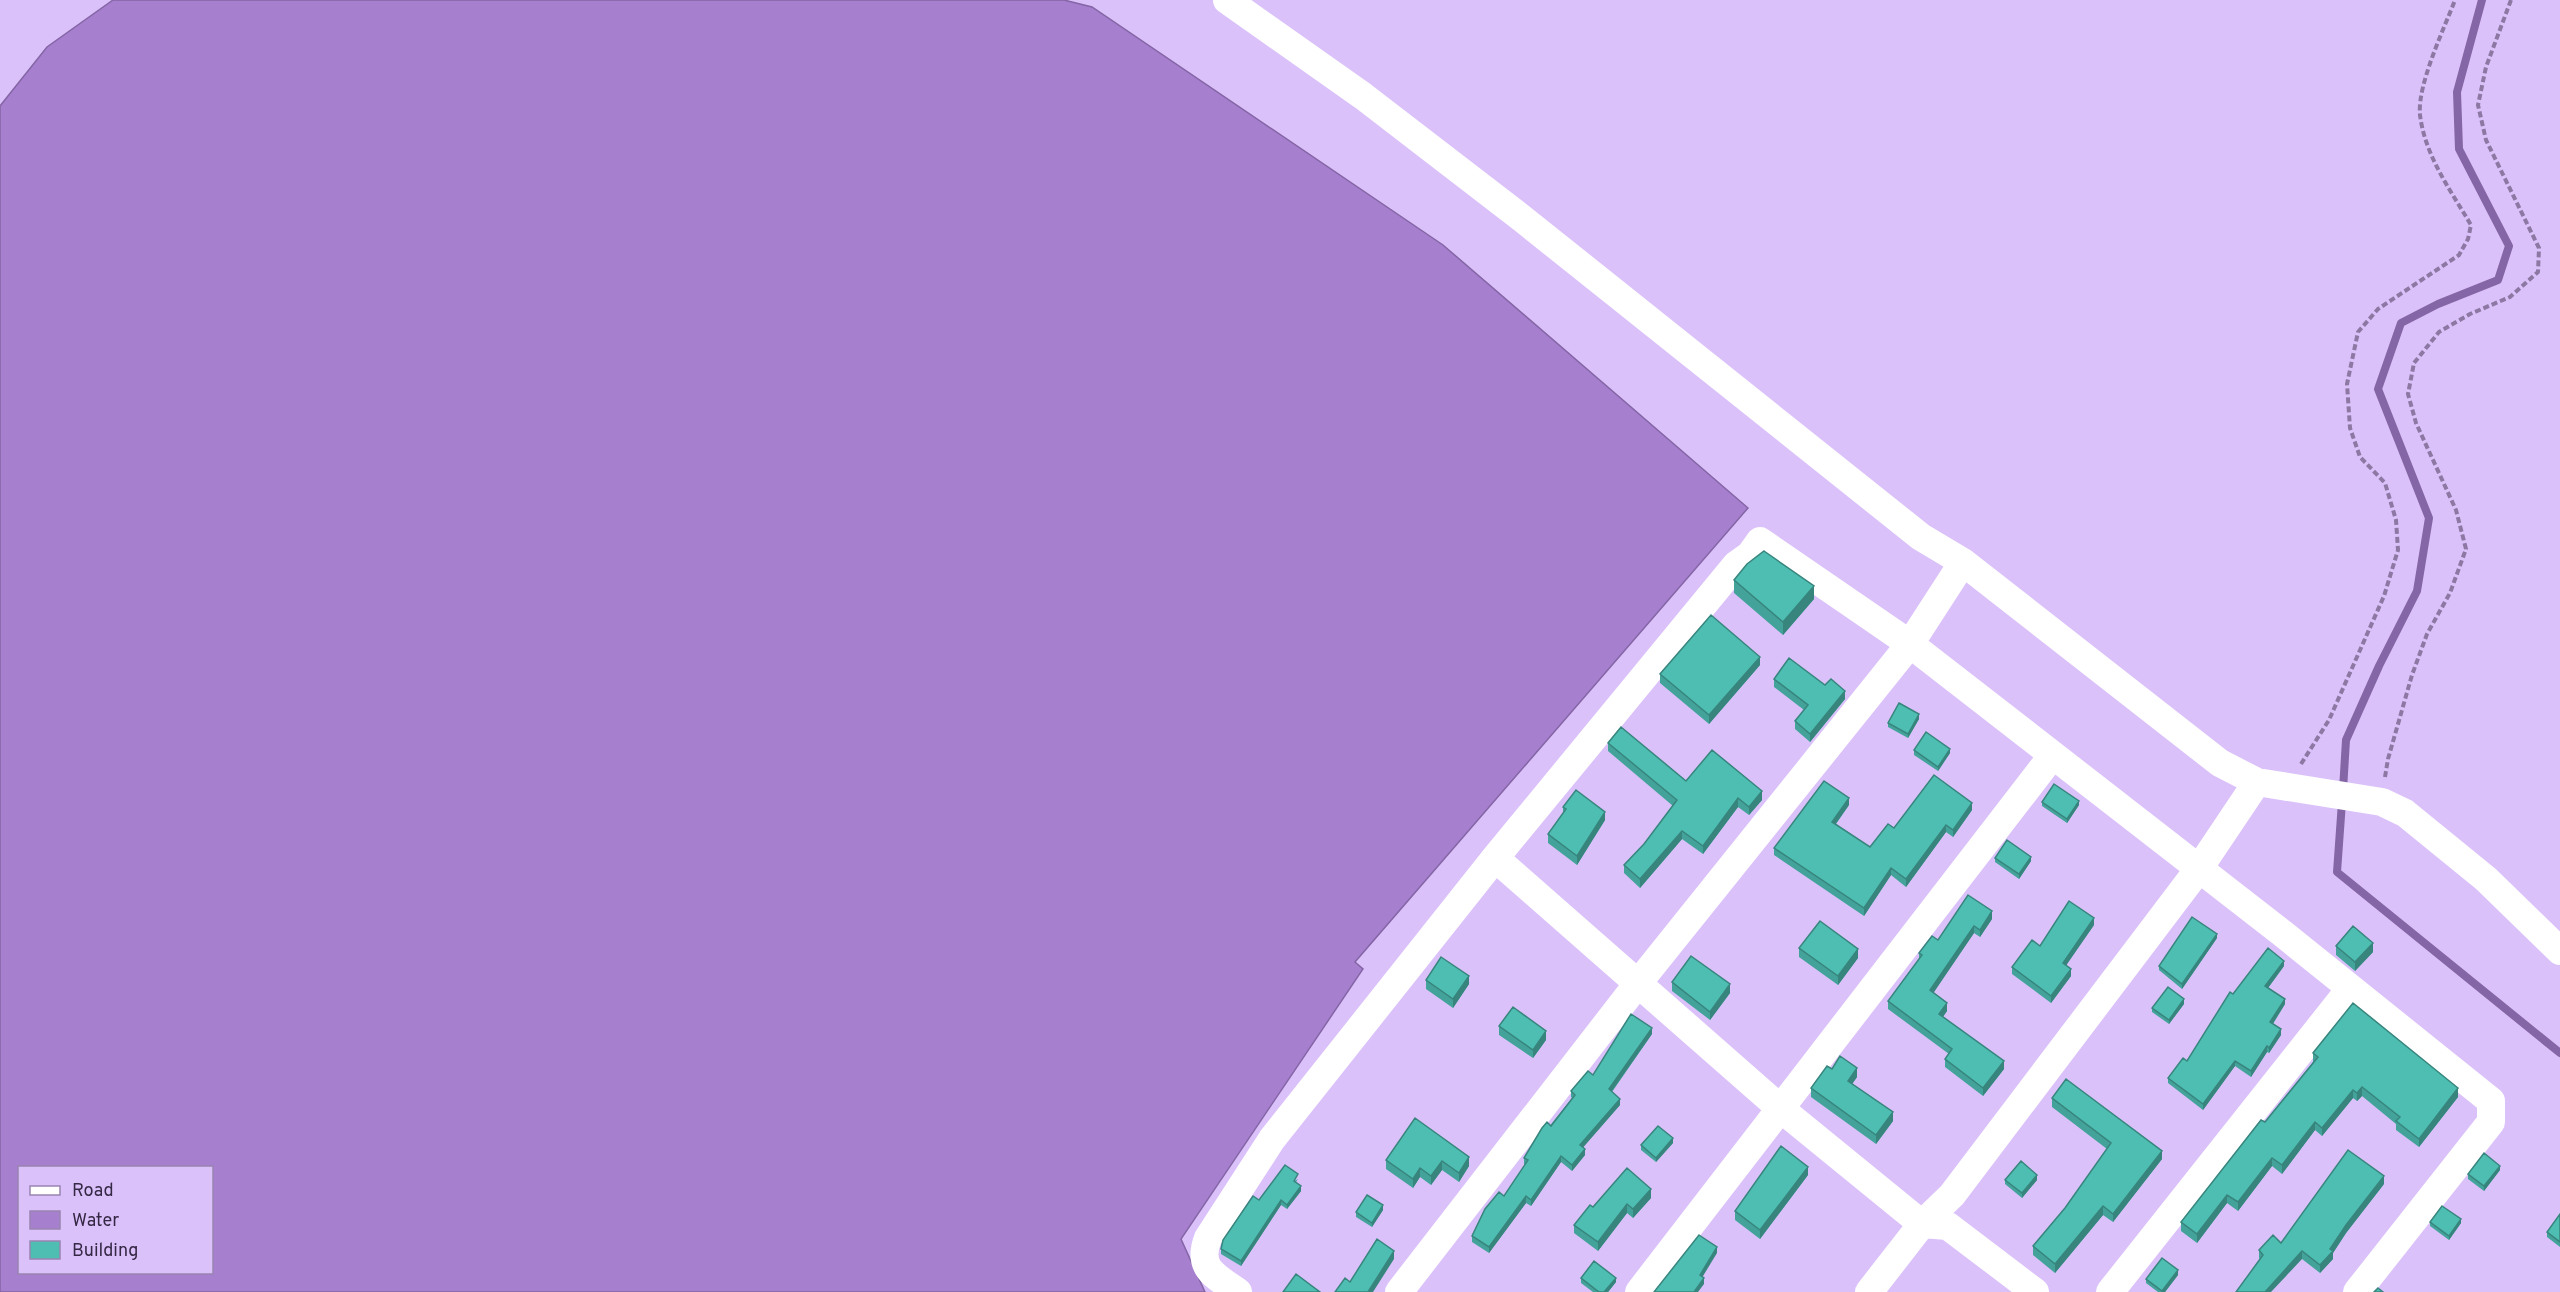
<svg xmlns="http://www.w3.org/2000/svg" width="2560" height="1292" font-family="Overpass,sans-serif">
<style>
.water{fill:#a67fcf;stroke:#8465a5;stroke-width:1.5;fill-rule:evenodd}
.lines{fill:none;stroke-linecap:round;stroke-linejoin:round}
.stream{stroke:#8465a5;stroke-width:8}
.path{stroke:#8c78a3;stroke-width:4;stroke-dasharray:6 3;stroke-linecap:butt}
.minor{stroke:#fff;stroke-width:28}
.wall{fill:#43a39a}
.shaded-wall{fill:#37857d}
.building{fill:#4ebeb3;stroke:#37857d;stroke-width:1.5}
</style>
<rect width="100%" height="100%" fill="#dbc1fa"/>
<path class="water" d="M113 0H1064L1092 7 1443 245 1748 508 1355 962 1363 969 1181 1239 1205 1292H0V106L47 47ZM20 1168H212V1272H20Z"/>
<g class="lines">
<path class="stream" d="M2343 790 2346 740 2379 666 2417 591 2429 518 2378 389 2401 323 2438 304 2498 280 2509 246 2459 149 2457 92 2482 0
M2342 802 2337 872 2560 1053"/>
<path class="path" d="M2301 764 2329 720 2384 596 2398 550 2396 520 2385 483 2360 457 2350 428 2347 384 2358 332 2378 309 2459 255 2468 239 2471 225C2451 191 2425 156 2420 115 2417 85 2444 29 2455 0
M2385 777 2388 759 2412 675 2427 634 2450 593 2466 549 2456 510 2416 423 2408 394 2414 363 2439 332 2470 314 2510 297 2538 272 2539 248 2486 140 2478 105 2486 67 2511 0"/>
<path class="minor" d="M1227 0 1363 96 1524 220 1921 537 1963 562 2220 763 2257 782 2382 802 2405 813 2486 879 2560 951
M1495 858 1781 1109 1922 1224 1948 1226 2035 1292
M1238 1292C1216 1276 1196 1269 1208 1238L1272 1139 1495 858 1736 565 1750 555 1760 541 1910 644 2282 933 2491 1101V1122L2357 1292
M1399 1292 1639 982 1910 644 1963 562
M1639 1292 2052 756
M1869 1292 1922 1224 1952 1195 2198 870 2257 782
M2110 1292 2350 989"/>
</g>
<path class="wall" d="M1734 580 1814 599 1783 635 1734 593Z
M1760 665 1709 724 1660 683V674Z
M1774 679 1825 685 1845 699 1810 742 1795 729V721L1804 710 1774 687Z
M1919 719 1908 738 1888 727V723Z
M1608 743 1686 781 1762 800 1749 815 1738 807 1703 854 1682 839 1640 888 1624 873V865L1644 844 1673 806 1608 751Z
M1914 750 1950 753 1938 771 1914 755Z
M2042 802 2079 805 2067 823 2042 806Z
M1849 805 1836 824 1870 847 1894 828 1972 810 1953 837 1946 832 1906 887 1891 875 1864 916 1774 855V848Z
M1563 807 1605 820 1577 865 1548 843V834L1563 813Z
M1995 858 2031 861 2019 879 1995 862Z
M1992 919 1980 937 1974 933 1933 993 1947 1011 1943 1017 2004 1069 1983 1096 1945 1067V1059L1949 1054 1888 1009V1001L1919 959V953L1938 940Z
M2094 925 2066 965 2071 976 2051 1003 2012 974V967L2040 946Z
M2217 938 2182 989 2159 970V966Z
M2336 946 2373 952 2355 971 2336 955Z
M1799 948 1858 958 1838 985 1799 957Z
M2284 966 2268 988 2285 1004 2273 1024 2281 1035 2269 1053 2267 1052 2251 1077 2235 1066 2203 1110 2168 1083V1078L2187 1061 2233 994Z
M1426 980 1469 984 1453 1008 1426 989Z
M1672 982 1730 993 1710 1020 1672 991Z
M2184 1004 2169 1024 2152 1012V1008Z
M1499 1026 1546 1040 1533 1058 1499 1035Z
M1652 1034 1612 1092 1620 1105 1583 1147 1585 1155 1572 1171 1561 1162 1531 1206 1526 1203 1489 1253 1472 1242V1236L1504 1196 1525 1165 1524 1164V1158L1572 1098 1571 1097V1091Z
M2313 1053 2458 1097 2419 1147 2396 1130V1124L2362 1096 2357 1101 2353 1098 2322 1136 2315 1130 2282 1174 2272 1166 2238 1211 2227 1203 2197 1243 2181 1231V1222L2265 1122 2313 1062Z
M1832 1069 1857 1077 1852 1084 1893 1121 1876 1144 1811 1097V1088Z
M2052 1098 2162 1159 2113 1222 2103 1215 2055 1273 2033 1255V1246L2065 1208 2107 1149 2052 1107Z
M1415 1118 1469 1166 1459 1182 1442 1170 1431 1185 1420 1177 1413 1188 1386 1169V1160Z
M1673 1143 1656 1162 1641 1150V1145Z
M2500 1170 2484 1191 2468 1179V1174Z
M1808 1175 1760 1239 1735 1220V1211Z
M1298 1179 1296 1182 1301 1191 1287 1209 1281 1205 1241 1266 1221 1254V1249L1259 1200Z
M2005 1180H2037L2022 1198 2005 1184Z
M2384 1184 2346 1233 2333 1253V1259L2320 1273 2302 1259H2260L2259 1258V1250L2281 1243Z
M1651 1198 1633 1218 1627 1213 1598 1251 1574 1233V1225L1593 1207Z
M1383 1210 1372 1227 1356 1217V1212Z
M2560 1214V1247L2547 1237V1232Z
M2430 1222 2461 1223 2449 1240 2430 1226Z
M2178 1275 2165 1292H2158L2146 1283V1279Z
M1581 1278 1616 1282 1608 1292H1593L1581 1283Z"/>
<path class="shaded-wall" d="M1814 586V599L1783 635V622Z
M1760 657V665L1709 724V715Z
M1845 691V699L1810 742V734Z
M1919 714V719L1908 738V734Z
M1950 749V753L1938 771V767Z
M1762 791V800L1749 815V807Z
M1738 798V807L1703 854V846Z
M1849 798V805L1832 829V822Z
M2079 801V805L2067 823V819Z
M1972 803V810L1953 837V830Z
M1605 812V820L1577 865V856Z
M1946 825V832L1906 887V879Z
M1682 831V839L1640 888V879Z
M2031 857V861L2019 879V874Z
M1891 868V875L1864 916V908Z
M1992 911V919L1980 937V930Z
M2094 918V925L2063 970V963Z
M1974 926V933L1930 998V990Z
M2217 934V938L2182 989V984Z
M2373 943V952L2355 971V962Z
M1858 949V958L1838 985V976Z
M2284 961V966L2265 992V986Z
M2071 969V976L2051 1003V996Z
M1469 976V984L1453 1008V999Z
M1730 984V993L1710 1020V1012Z
M2184 999V1004L2169 1024V1020Z
M2285 999V1004L2270 1028V1022Z
M1947 1003V1011L1939 1022V1014Z
M1652 1028V1034L1609 1095V1089Z
M2281 1029V1035L2269 1053V1048Z
M1546 1031V1040L1533 1058V1050Z
M2267 1046V1052L2251 1077V1071Z
M2004 1061V1069L1983 1096V1088Z
M2235 1061V1066L2203 1110V1104Z
M1857 1068V1077L1848 1090V1081Z
M2362 1087V1096L2357 1101V1093Z
M2458 1088V1097L2419 1147V1139Z
M2353 1090V1098L2322 1136V1128Z
M1620 1099V1105L1580 1151V1145Z
M1893 1112V1121L1876 1144V1135Z
M2315 1122V1130L2282 1174V1165Z
M1673 1138V1143L1656 1162V1158Z
M1585 1149V1155L1572 1171V1165Z
M2162 1151V1159L2113 1222V1214Z
M1561 1156V1162L1531 1206V1200Z
M1469 1157V1166L1459 1182V1173Z
M2272 1158V1166L2238 1211V1202Z
M1442 1161V1170L1431 1185V1176Z
M2500 1166V1170L2484 1191V1186Z
M1808 1167V1175L1760 1239V1230Z
M1420 1168V1177L1413 1188V1179Z
M2037 1175V1180L2022 1198V1193Z
M2384 1176V1184L2346 1233 2333 1253V1259L2320 1273V1265L2330 1249 2346 1225Z
M1301 1186V1191L1287 1209V1205Z
M1651 1189V1198L1633 1218V1209Z
M2227 1195V1203L2197 1243V1234Z
M1526 1196V1203L1489 1253V1247Z
M1281 1200V1205L1241 1266V1261Z
M1627 1204V1213L1598 1251V1242Z
M1383 1205V1210L1372 1227V1223Z
M2103 1206V1215L2055 1273V1264Z
M2461 1219V1223L2449 1240V1236Z
M1717 1247V1253L1700 1281V1275Z
M1394 1251V1259L1373 1292H1368Z
M2302 1251V1259L2271 1292H2265Z
M2178 1270V1275L2165 1292H2162Z
M1616 1278V1282L1608 1292H1604Z
M1704 1278V1284L1698 1292H1694Z"/>
<path class="building" d="M1764 551 1814 586 1783 622 1734 580 1747 564Z
M1711 615 1760 657 1709 715 1660 674Z
M1789 658 1825 685 1831 679 1845 691 1810 734 1795 721 1808 705 1774 679Z
M1899 703 1919 714 1908 734 1888 723Z
M1621 727 1686 781 1712 750 1762 791 1749 807 1738 798 1703 846 1682 831 1640 879 1624 865 1644 844 1677 800 1608 743Z
M1926 732 1950 749 1938 767 1914 750Z
M1934 775 1972 803 1953 830 1946 825 1906 879 1891 868 1864 908 1774 848 1824 781 1849 798 1832 822 1870 847 1888 824 1894 828Z
M2054 784 2079 801 2067 819 2042 802Z
M1576 790 1605 812 1577 856 1548 834 1566 809 1563 807Z
M2007 840 2031 857 2019 874 1995 858Z
M1968 895 1992 911 1980 930 1974 926 1930 990 1947 1003 1939 1014 2004 1061 1983 1088 1945 1059 1952 1049 1888 1001 1922 955 1919 953 1932 936 1938 940Z
M2069 901 2094 918 2063 963 2071 969 2051 996 2012 967 2032 940 2040 946Z
M2192 917 2217 934 2182 984 2159 966Z
M1820 921 1858 949 1838 976 1799 948Z
M2353 926 2373 943 2355 962 2336 946Z
M2268 948 2284 961 2265 986 2285 999 2270 1022 2281 1029 2269 1048 2267 1046 2251 1071 2235 1061 2203 1104 2168 1078 2183 1058 2187 1061 2230 992 2233 994Z
M1691 956 1730 984 1710 1012 1672 982Z
M1441 957 1469 976 1453 999 1426 980Z
M2168 987 2184 999 2169 1020 2152 1008Z
M2353 1003 2458 1088 2419 1139 2396 1121 2400 1117 2362 1087 2357 1093 2353 1090 2322 1128 2315 1122 2282 1165 2272 1158 2238 1202 2227 1195 2197 1234 2181 1222 2261 1120 2265 1122 2318 1057 2313 1053Z
M1513 1007 1546 1031 1533 1050 1499 1026Z
M1631 1014 1652 1028 1609 1089 1620 1099 1580 1145 1585 1149 1572 1165 1561 1156 1531 1200 1526 1196 1489 1247 1472 1236 1485 1209 1499 1192 1504 1196 1528 1160 1524 1158 1542 1128 1547 1122 1551 1126 1575 1095 1571 1091 1588 1071 1593 1075Z
M1840 1056 1857 1068 1848 1081 1893 1112 1876 1135 1811 1088 1827 1066 1832 1069Z
M2066 1079 2162 1151 2113 1214 2103 1206 2055 1264 2033 1246 2065 1208 2111 1143 2052 1098Z
M1415 1118 1469 1157 1459 1173 1442 1161 1431 1176 1420 1168 1413 1179 1386 1160Z
M1658 1126 1673 1138 1656 1158 1641 1145Z
M1781 1146 1808 1167 1760 1230 1735 1211Z
M2348 1150 2384 1176 2346 1225 2330 1249 2333 1251 2320 1265 2302 1251 2265 1292H2236L2263 1255 2259 1250 2273 1235 2281 1243Z
M2484 1153 2500 1166 2484 1186 2468 1174Z
M2021 1161 2037 1175 2022 1193 2005 1180Z
M1285 1165 1298 1174 1294 1181 1301 1186 1287 1205 1281 1200 1241 1261 1221 1249 1223 1240 1253 1196 1259 1200Z
M1627 1168 1651 1189 1633 1209 1627 1204 1598 1242 1574 1225 1590 1205 1593 1207Z
M1367 1195 1383 1205 1372 1223 1356 1212Z
M2442 1206 2461 1219 2449 1236 2430 1222Z
M2560 1214V1242L2547 1232Z
M1699 1235 1717 1247 1700 1275 1704 1278 1694 1292H1654Z
M1377 1239 1394 1251 1368 1292H1335L1345 1278 1350 1282Z
M2162 1258 2178 1270 2162 1291 2146 1279Z
M1594 1261 1616 1278 1604 1292H1599L1581 1278Z
M1296 1274 1320 1292H1283Z
M2378 1288 2383 1292H2374Z"/>
<rect x="18" y="1166" width="195" height="108" fill="#dbc1fa" stroke="#9984b1" stroke-width="1.5"/>
<rect x="30" y="1186" width="30" height="9" fill="#ffffff" stroke="#9984b1" stroke-width="1.5"/>
<text x="72" y="1196" font-size="18" fill="#352844">Road</text>
<rect x="30" y="1211" width="30" height="18" fill="#a67fcf" stroke="#9984b1" stroke-width="1.5"/>
<text x="72" y="1226" font-size="18" fill="#352844">Water</text>
<rect x="30" y="1241" width="30" height="18" fill="#4ebeb3" stroke="#9984b1" stroke-width="1.5"/>
<text x="72" y="1256" font-size="18" fill="#352844">Building</text>
</svg>
